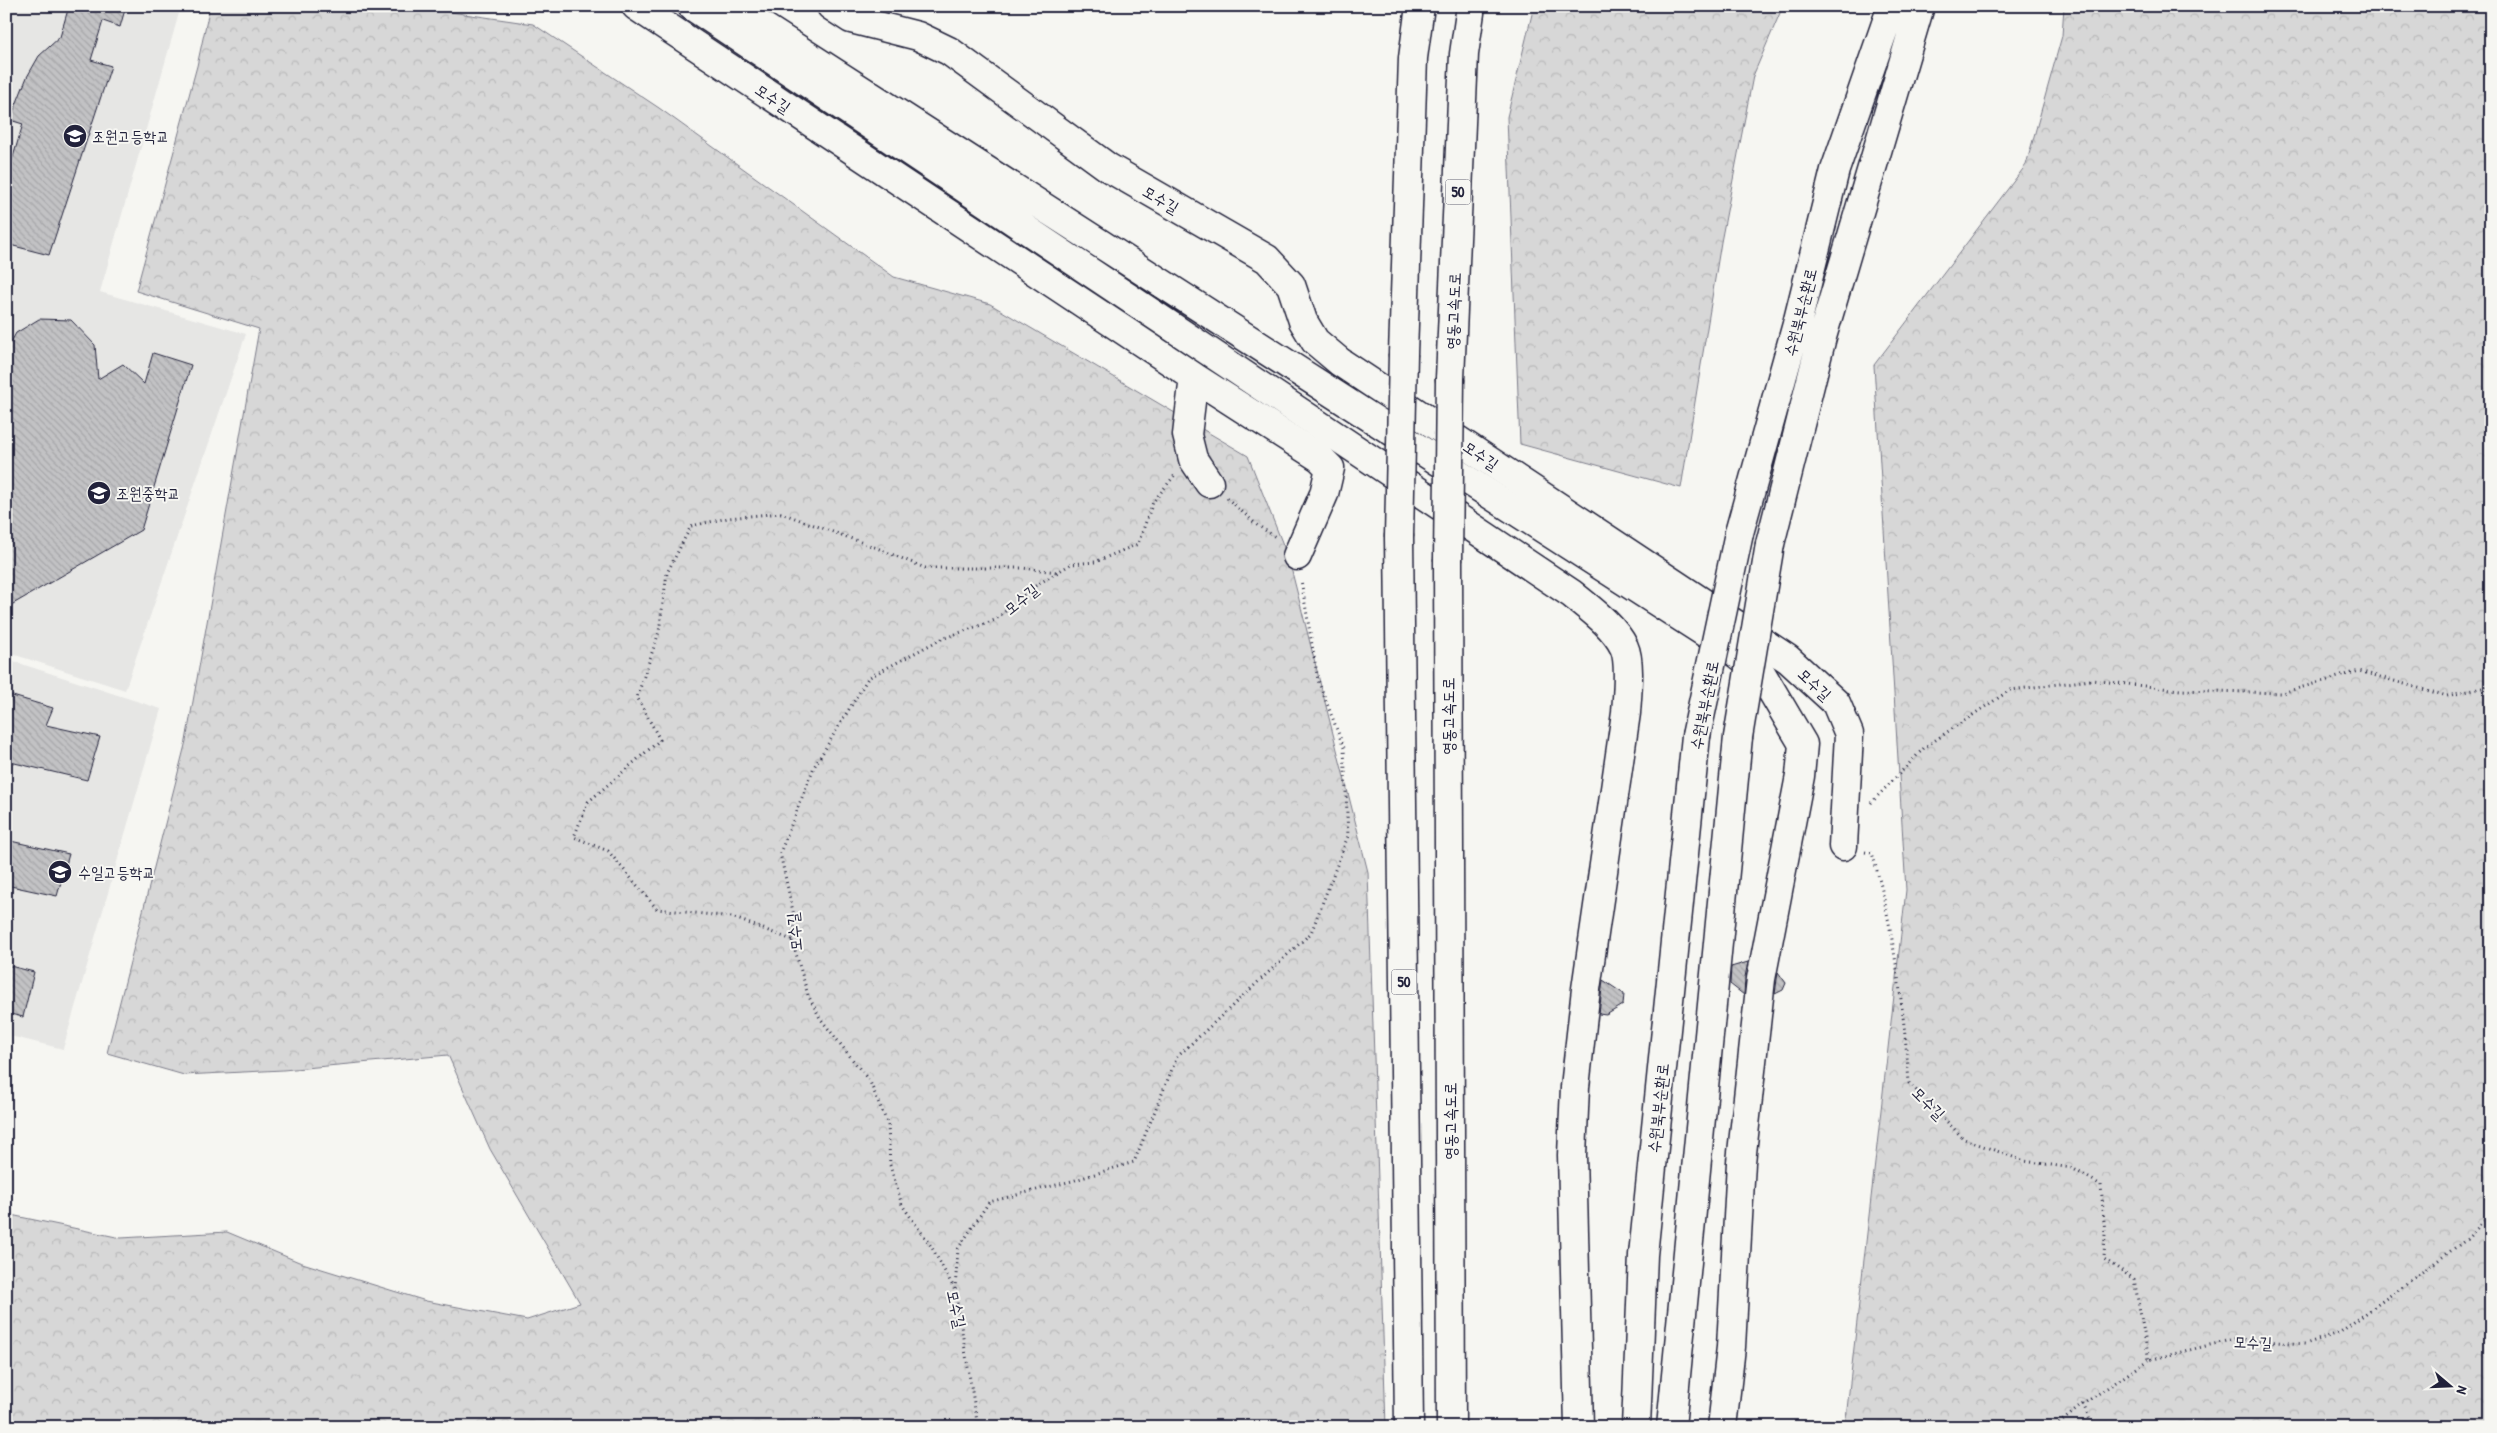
<svg xmlns="http://www.w3.org/2000/svg" width="2497" height="1433" font-family="'Patrick Hand','Poor Story',sans-serif">
<style>
.built{fill:#e6e6e4}
.forest{fill:url(#forest-crowns);stroke:#7c7c89}
.building{fill:url(#building-back-hatch);stroke:#22223b}
.lines{fill:none;stroke-linecap:round;stroke-linejoin:round}
.minor-casing{stroke:#22223b;stroke-width:31}
.highway-casing{stroke:#22223b;stroke-width:31}
.path{stroke:#22223b;stroke-width:3;stroke-dasharray:1 4;stroke-linecap:butt}
.minor{stroke:#f6f6f2;stroke-width:28}
.highway{stroke:#f6f6f2;stroke-width:28}
.highway-bridge-casing{stroke:#22223b;stroke-width:31;stroke-linecap:butt}
.highway-bridge{stroke:#f6f6f2;stroke-width:28}
.labels{text-anchor:middle;stroke-width:4;stroke-linejoin:round;paint-order:stroke}
.shield{fill:#f6f6f2;stroke:#626272;stroke-width:1}
.shield-label{font-size:15px;font-weight:bold;fill:#22223b}
.street-label{font-size:16px;fill:#22223b;stroke:#f6f6f2}
.poi-label{font-size:16px;fill:#22223b;stroke:#f6f6f2;text-anchor:start}
</style>
<defs>
<pattern id="forest-crowns" width="20" height="18" patternUnits="userSpaceOnUse" patternTransform="scale(1.25)"><rect width="20" height="18" fill="#d7d7d7"/><path d="M2 6a3 3 0 1 1 6 0M12 15a3 3 0 1 1 6 0" fill="none" stroke="#b8b8b9"/></pattern>
<pattern id="building-back-hatch" width="6" height="6" patternUnits="userSpaceOnUse" patternTransform="scale(1.25)"><rect width="6" height="6" fill="#c2c2c4"/><path d="M-1 5l2 2M0 0l6 6M5-1l2 2" fill="none" stroke="#a6a6a9"/></pattern>
</defs>
<rect width="100%" height="100%" fill="#f6f6f2"/>
<filter id="ink" filterUnits="userSpaceOnUse"><feTurbulence type="fractalNoise" baseFrequency=".02" numOctaves="2"/><feDisplacementMap in="SourceGraphic" scale="10" xChannelSelector="R" yChannelSelector="G"/><feConvolveMatrix kernelMatrix="1 2 1 2 8 2 1 2 1" color-interpolation-filters="sRGB"/></filter>
<g filter="url(#ink)">
<path class="built" d="M6 6H181L100 292 246 334 125 690 6 652Z
M6 659 161 709 63 1049 6 1035Z"/>
<path class="forest" d="M210 6H409L533 24 659 108 894 277 990 304 1248 456 1289 560 1368 872 1386 1427H6V1214L121 1238 227 1232 299 1262 426 1301 527 1320 580 1303 490 1149 448 1055 283 1070 184 1075 107 1053 186 741 259 329 136 291 197 66Z
M1534 6H1783L1753 76 1721 242 1681 488 1520 444 1507 117Z
M2064 6H2491V1427H1845L1906 890 1874 365 2026 165 2062 36Z"/>
<path class="building" d="M69 6H126L120 27 103 21 91 60 111 66 49 255 6 244V180L23 124 10 120 27 77 39 56 60 37Z
M39 319 71 320 95 345 98 379 123 364 144 384 153 353 191 365 141 530 6 608V351L16 333Z
M6 694 53 708 46 725 100 737 87 780 6 761Z
M6 840 69 854 57 896 6 885Z
M1748 962 1745 977 1744 995 1730 984 1731 967Z
M6 965 34 972 23 1017 6 1013Z
M1778 972 1786 983 1783 990 1775 994Z
M1603 980 1624 994 1623 1005 1606 1015 1599 1014Z"/>
<g class="lines">
<g class="minor-casing">
<path id="minor" d="M636 6 1194 377 1187 435 1193 459 1209 483
M831 6 851 19 918 36 949 51 1109 168 1267 259 1291 285 1303 321 1315 341 1340 362 1788 659 1836 703 1849 734 1843 846
M1194 377 1320 458 1330 468 1324 494 1297 556"/>
</g>
<g class="highway-casing">
<path id="highway" d="M692 6 1572 594C1590 609 1613 625 1624 647 1631 662 1627 696 1626 713L1586 989 1575 1087 1572 1155 1579 1427
M731 6 1735 652 1760 671 1803 744 1800 776 1761 979 1741 1162 1731 1347 1722 1427
M1403 354 1413 58 1420 6
M1450 379 1464 54 1471 6
M1739 533 1797 324 1835 170 1892 6
M1399 537 1409 1427
M1770 544 1822 337 1920 6
M1448 561 1451 1427
M1636 1427 1643 1255 1696 736
M1671 1427 1738 737"/>
</g>
<path class="path" d="M1227 498 1257 525 1277 538
M1871 803 1925 747 2010 690 2091 680 2180 690 2282 693 2359 671 2447 696 2491 686
M1865 852 1872 853C1893 923 1904 1010 1909 1083L1964 1139 2024 1161 2072 1168 2101 1185 2105 1233 2104 1259 2134 1279 2149 1360 2234 1339 2305 1344 2339 1333 2467 1239 2491 1214
M792 940 732 917 657 909 608 851 574 837 588 802 660 740 637 697 659 632 667 573 691 526 728 518 781 513 877 548 925 568H1022L1058 572
M955 1289 958 1249 989 1202 1072 1181 1134 1162 1177 1057 1311 933 1348 836 1344 748 1318 680 1301 580
M2083 1404 2093 1427
M978 1427 955 1290 931 1246 902 1205 890 1165 888 1125 870 1082 820 1018 808 995 792 940 794 916 780 853 814 767 868 678 939 640 995 620 1032 588 1071 564 1095 562 1138 544 1153 502 1175 475
M2055 1427 2083 1404 2149 1360"/>
<use href="#minor" class="minor"/>
<use href="#highway" class="highway"/>
<g class="highway-bridge-casing">
<path id="highway-bridge" d="M1399 537 1403 354
M1448 561 1450 379
M1696 736 1739 533
M1738 737 1770 544"/>
</g>
<use href="#highway-bridge" class="highway-bridge"/>
</g>
</g>
<defs>
<g id="school-disc" transform="scale(1.25)"><circle r="9.5" fill="#22223b" stroke="#f6f6f2"/><path d="M0-5L7-2L0 1L-7-2ZM-4 1L0 2.5L4 1V4Q0 6-4 4Z" fill="#fff"/></g>
</defs>
<g fill-rule="evenodd">
<use href="#school-disc" x="75" y="136"/>
<use href="#school-disc" x="99" y="493"/>
<use href="#school-disc" x="60" y="872"/>
</g>
<g class="labels">
<g class="shield">
<rect x="1445.5" y="179.5" width="25" height="25" rx="4"/>
<rect x="1391.5" y="969.5" width="25" height="25" rx="4"/>
</g>
<g class="shield-label">
<text x="1458" y="197">50</text>
<text x="1404" y="987">50</text>
</g>
<g class="street-label">
<text transform="translate(773 98) rotate(34)" y="6">모수길</text>
<text transform="translate(1161 199) rotate(30)" y="6">모수길</text>
<text transform="translate(1453 311) rotate(-88)" y="6">영동고속도로</text>
<text transform="translate(1800 312) rotate(-76)" y="6">수원북부순환로</text>
<text transform="translate(1481 455) rotate(34)" y="6">모수길</text>
<text transform="translate(1021 599) rotate(-39)" y="6">모수길</text>
<text transform="translate(1815 684) rotate(43)" y="6">모수길</text>
<text transform="translate(1704 705) rotate(-79)" y="6">수원북부순환로</text>
<text transform="translate(1448 716) rotate(-90)" y="6">영동고속도로</text>
<text transform="translate(794 932) rotate(-96)" y="6">모수길</text>
<text transform="translate(1929 1103) rotate(45)" y="6">모수길</text>
<text transform="translate(1658 1108) rotate(-84)" y="6">수원북부순환로</text>
<text transform="translate(1450 1121) rotate(-90)" y="6">영동고속도로</text>
<text transform="translate(957 1309) rotate(77)" y="6">모수길</text>
<text transform="translate(2253 1342) rotate(2)" y="6">모수길</text>
</g>
<g class="poi-label">
<text x="92" y="142">조원고등학교</text>
<text x="116" y="499">조원중학교</text>
<text x="78" y="878">수일고등학교</text>
</g>
</g>
<rect width="2497" height="1433" fill="none" stroke="#f6f6f2" stroke-width="25"/>
<rect x="12" y="12" width="2472" height="1408" fill="none" stroke="#22223b" stroke-width="2" filter="url(#ink)"/>
<g transform="translate(2450 1386) rotate(109)" stroke="#f6f6f2" stroke-width="4" paint-order="stroke">
<path d="M0-4L9 19L0 12L-9 19Z" fill="#22223b"/>
<text y="-8" font-size="14" font-weight="bold" text-anchor="middle" fill="#22223b">N</text>
</g>
</svg>
